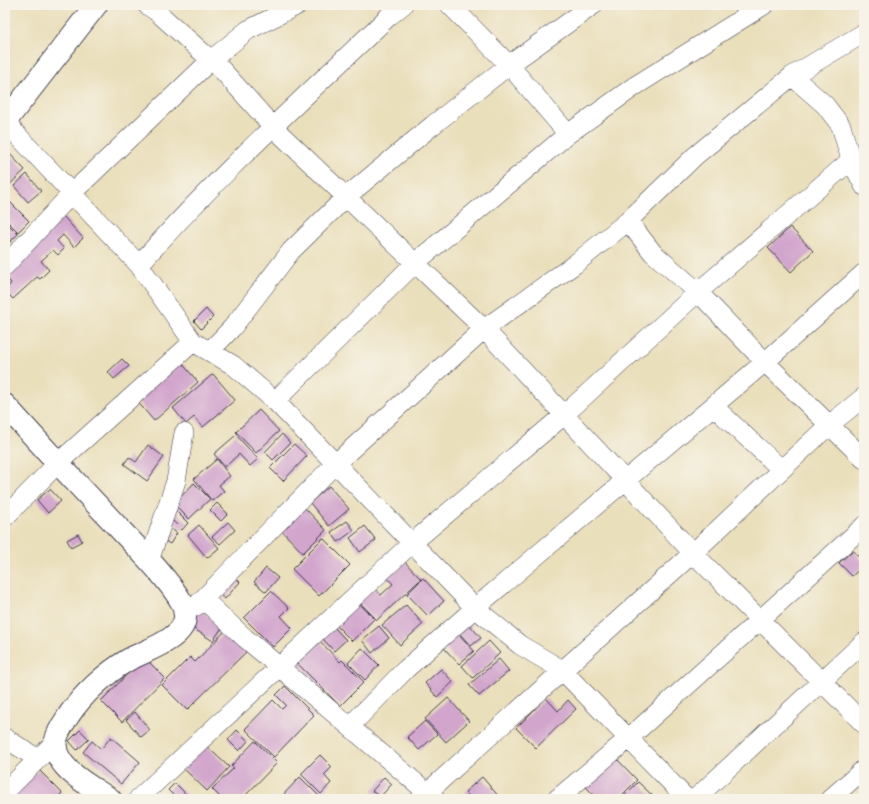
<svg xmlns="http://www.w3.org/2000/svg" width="869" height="804" font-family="'Comic Neue',sans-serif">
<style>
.building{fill:#d2a5cd}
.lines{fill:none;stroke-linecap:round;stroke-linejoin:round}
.minor-casing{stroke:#403e4e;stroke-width:20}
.tertiary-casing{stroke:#403e4e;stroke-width:24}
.minor{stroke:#fff;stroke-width:19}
.tertiary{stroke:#fff;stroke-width:22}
</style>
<rect width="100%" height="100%" fill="#f7f3e8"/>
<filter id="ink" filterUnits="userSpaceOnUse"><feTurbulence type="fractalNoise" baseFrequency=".025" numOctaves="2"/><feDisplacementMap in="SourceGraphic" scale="8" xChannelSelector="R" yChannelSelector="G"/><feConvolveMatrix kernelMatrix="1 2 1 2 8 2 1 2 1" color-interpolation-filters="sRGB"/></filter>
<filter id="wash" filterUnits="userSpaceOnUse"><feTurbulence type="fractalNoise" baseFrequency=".012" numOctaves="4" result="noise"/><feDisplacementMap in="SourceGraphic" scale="16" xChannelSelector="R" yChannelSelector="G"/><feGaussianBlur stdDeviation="0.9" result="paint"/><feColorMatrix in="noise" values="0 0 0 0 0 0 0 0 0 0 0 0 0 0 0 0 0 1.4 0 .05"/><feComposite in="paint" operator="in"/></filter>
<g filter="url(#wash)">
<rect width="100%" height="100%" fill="#eadfbb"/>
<g id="blocks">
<path class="building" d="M5 149 25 170 5 189Z
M27 174 41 191 28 202 14 186Z
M5 197 29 221 18 232 5 219Z
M62 215 83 238 74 247 63 235 57 241 64 249 58 255 53 250 41 261 49 270 40 279 37 277 13 299 5 291 11 283 5 277V268Z
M9 225 18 234 7 245 5 243V229Z
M790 227 813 251 791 272 768 248Z
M206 309 213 317 201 329 194 321Z
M122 359 129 366 114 379 108 372Z
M181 362 198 382 154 421 137 401Z
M213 374 235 400 203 427 194 417 186 424 173 408Z
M259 410 279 431 256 453 236 432Z
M282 434 290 443 273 460 265 452Z
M236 435 258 459 250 466 239 454 225 467 214 454Z
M294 444 307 456 283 481 270 468Z
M148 445 164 457 147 481 124 464 129 457 136 462Z
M217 459 230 476 219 485 224 491 212 501 194 479Z
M194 483 210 499 189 519 174 504Z
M329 486 349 509 329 526 310 503Z
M50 489 61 501 48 513 37 500Z
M217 503 228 514 221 521 210 510Z
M302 505 326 530 303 553 279 528Z
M174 509 188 523 182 530 168 516Z
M347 521 354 530 338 542 331 532Z
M228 522 235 530 220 544 212 537Z
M165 525 177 533 170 544 158 536Z
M199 525 219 548 207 558 188 535Z
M365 526 376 540 360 552 350 538Z
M78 534 82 541 71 547 67 540Z
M323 538 350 565 319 596 292 569Z
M853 550 864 563V565L852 576 839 563Z
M400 557 421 579 377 620 356 599 371 584 381 595 393 584 383 573Z
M266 568 278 578 266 592 254 582Z
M229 573 240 582 225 599 215 591Z
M423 578 444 601 428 616 407 594Z
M271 591 289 608 281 616 292 628 273 647 244 618Z
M356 600 374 619 352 641 333 622Z
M406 605 423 624 400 645 382 625Z
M196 608 223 626 213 641 185 623Z
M468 623 481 638 471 646 458 632Z
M379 626 389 638 372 653 362 640Z
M334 627 346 640 334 651 322 638Z
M226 630 247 651 187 710 162 685 190 657 195 662Z
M457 632 474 651 459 664 442 646Z
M316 637 340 662 342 660 364 682 340 706 293 659Z
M489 641 500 653 473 678 462 666Z
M362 648 379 665 365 680 348 663Z
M144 657 165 678 122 722 101 701Z
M499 659 509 671 479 696 469 685Z
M441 669 453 682 437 697 425 683Z
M285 686 314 715 274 757 245 729 273 700 282 709 286 705 276 695Z
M448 698 469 721 446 742 425 719Z
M546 698 558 711 568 700 576 709 536 748 516 728Z
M135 712 150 730 141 737 126 720Z
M425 721 437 734 419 750 407 737Z
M80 730 89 739 77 750 69 741Z
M237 730 248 741 239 751 228 740Z
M111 737 140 762 121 784 83 752 92 741 101 749Z
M255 741 277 763 242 799H222L212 789 234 768 231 766Z
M203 743 229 767 207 791 182 767Z
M320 755 332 767 324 775 331 783 321 794 301 774Z
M616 758 637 780 618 799H598L586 787Z
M39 770 62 793 56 799H16L13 796Z
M300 777 322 799H288L283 795Z
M384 777 392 784 380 797 372 791Z
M482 777 501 799H472L465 792Z
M638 782 656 799H623L622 798Z
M175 783 191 799H177L168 790Z"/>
</g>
</g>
<g filter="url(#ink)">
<use href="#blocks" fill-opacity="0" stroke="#403e4e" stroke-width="1"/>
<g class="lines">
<g class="minor-casing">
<path id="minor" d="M147 5 156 11 222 70 274 128 484 329 693 553 864 724
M450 5 509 65 568 134
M792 76 825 105 841 126 851 160 864 186
M5 122 139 265 193 342 233 365 275 401 475 608 520 645 562 670 687 799
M628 221 653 253 698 292 765 362 864 459
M139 265C216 177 304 98 388 17L403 5
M5 266 73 192 211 60 248 30 298 5
M210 351 232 328 291 251 346 197 433 125 509 65 593 5
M275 401 415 263 568 134 635 86 764 5
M713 406 781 469
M5 517 58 463 193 342
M149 561 176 481 184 433
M203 599 336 463 484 329 575 264 628 221 695 156 792 76 864 33
M195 607 203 599 245 638 435 799
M350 726 406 669 475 608 765 362 864 273
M5 738 38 759
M5 792 56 741
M138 799 412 543 564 415 698 292 851 160
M420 799 693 553 829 425 864 397
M557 799 629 738 864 526
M695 799 864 642
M830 799 864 769"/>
</g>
<g class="tertiary-casing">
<path id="tertiary" d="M5 122 96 5
M5 405C41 445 77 484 114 523 137 548 163 572 181 601 183 605 185 611 185 616 186 639 144 651 128 660 106 673 83 694 69 715 64 723 58 730 56 740 51 767 92 787 110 799"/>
</g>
<use href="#minor" class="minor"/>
<use href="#tertiary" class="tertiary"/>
</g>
</g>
<rect width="869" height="804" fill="none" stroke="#f7f3e8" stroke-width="20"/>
</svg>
